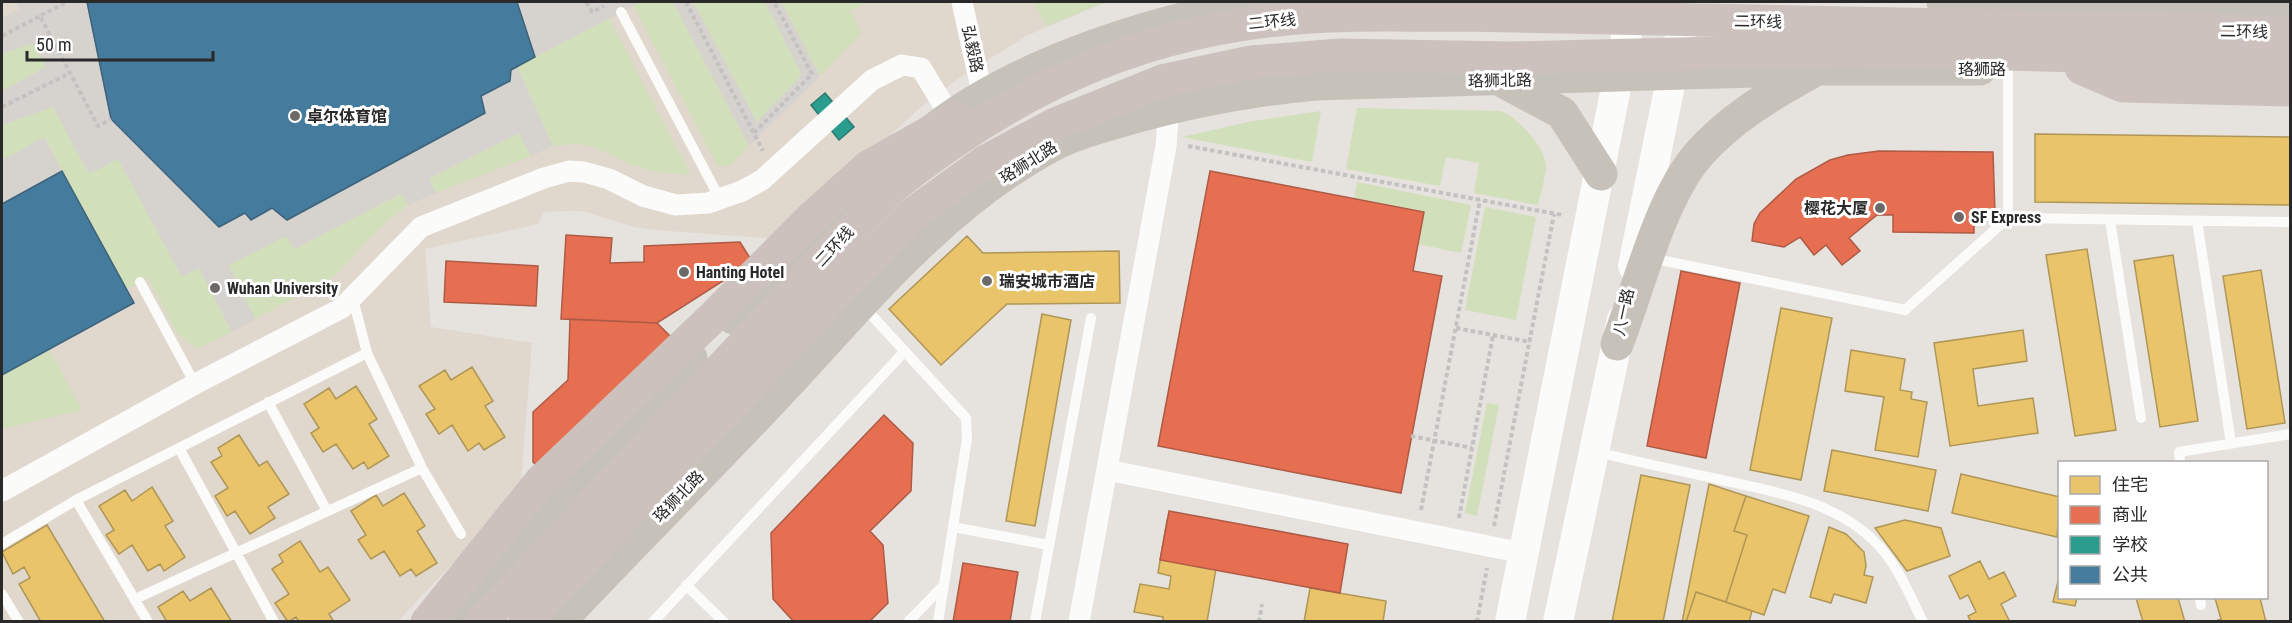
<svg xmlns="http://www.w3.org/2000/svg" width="2292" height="623" font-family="'Roboto Condensed','Noto Sans SC',sans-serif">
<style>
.education{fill:#e0d7cd}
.green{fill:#d1dfba}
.plaza{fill:#d6d2ce}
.homes{fill:#e9c46a;stroke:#af9656;stroke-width:1.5}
.shops{fill:#e76f51;stroke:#ae5a45;stroke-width:1.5}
.schools{fill:#2a9d8f;stroke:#2a7a70;stroke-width:1.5}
.public{fill:#457b9d;stroke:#3d627a;stroke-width:1.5}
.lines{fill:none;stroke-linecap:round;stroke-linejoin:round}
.path{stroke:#c3c2c2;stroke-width:4;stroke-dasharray:4.5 3;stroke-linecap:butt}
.lane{stroke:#fbfbfa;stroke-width:10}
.street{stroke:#fbfbfa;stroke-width:21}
.secondary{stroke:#fbfbfa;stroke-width:30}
.primary{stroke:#c7c2b9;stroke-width:33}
.highway{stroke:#cdc1bd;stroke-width:33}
.poi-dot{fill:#6b6a68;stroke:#fff;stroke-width:2}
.labels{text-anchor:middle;stroke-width:6;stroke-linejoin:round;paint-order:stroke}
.street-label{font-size:16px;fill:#292929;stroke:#fff}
.poi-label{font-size:16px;font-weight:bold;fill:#292929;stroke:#fff;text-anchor:start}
</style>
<rect width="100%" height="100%" fill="#e6e2de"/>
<path class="education" d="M2 2H1106L1026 36 962 76 921 107 777 239 655 230 634 227 583 211H567L544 212 538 224 425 249 431 327 532 343 520 492 397 622 2 621Z"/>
<path class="green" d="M640 2H673L749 146 728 167 717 165 633 5Z
M693 2H765L802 75 757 122Z
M781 2H867L851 11 862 33 820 76Z
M1034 2H1106L1046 26Z
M609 18 691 175 656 172 629 164 594 147 577 144 553 146 517 67Z
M33 43 46 67 2 91V54Z
M53 107 89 173 118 158 182 276 199 267 232 332 196 349 177 333 148 278 126 290 45 138 2 160V125Z
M1357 108 1499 111C1515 114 1547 149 1546 167 1545 179 1541 192 1538 205L1474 193 1479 163 1446 157 1440 186 1346 169Z
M1321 111 1312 162 1182 137 1253 121Z
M519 133 531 156 436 193 429 179Z
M1357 182 1471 205 1461 253 1418 244 1424 212 1354 199Z
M402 193 408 205 387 221 332 278 255 319 228 265 286 235 295 249Z
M1485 207 1536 217 1516 320 1465 310Z
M49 349 82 410 2 429V375Z
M1487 403 1499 405 1477 516 1465 513Z"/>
<path class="plaza" d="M15 2H87L111 119 219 227 245 213 251 220 272 208 287 220 484 113 481 96 509 81 511 70 517 67 553 146 531 156 519 133 429 178 436 193 408 205 402 193 294 249 286 236 229 265 255 319 232 332 199 268 182 277 118 159 89 174 53 107 2 125V91L46 67 33 43 2 54V18L19 9Z
M517 2H640L535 57Z
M673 2H693L757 122 802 75 765 2H781L820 76 749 146Z
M44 137 62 171 2 204V160Z"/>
<path class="homes" d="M2035 134 2290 137V205L2035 202Z
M967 236 983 253 1119 251 1120 303 1007 304 941 365 889 309Z
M2087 249 2116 430 2075 436 2046 255Z
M2173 255 2198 421 2160 427 2134 261Z
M2261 270 2285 423 2247 429 2223 276Z
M1781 308 1832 318 1801 480 1750 470Z
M1042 314 1071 320 1035 526 1006 521Z
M2023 330 2027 361 1973 369 1978 406 2033 398 2038 433 1950 446 1934 343Z
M1851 350 1905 359 1900 390 1912 392 1911 399 1927 402 1918 457 1875 450 1884 397 1845 391Z
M472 367 493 401 485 406 505 437 484 450 479 443 468 451 452 425 439 434 426 414 435 409 419 386 445 370 451 380Z
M356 386 377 419 369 424 389 456 368 469 364 462 353 469 336 444 323 452 311 433 319 428 304 404 329 388 336 399Z
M239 435 259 466 267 461 289 494 268 507 275 518 250 534 235 511 227 516 215 496 228 488 211 462 222 456 218 448Z
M1832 450 1936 470 1928 511 1824 491Z
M1961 474 2060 497 2057 537 1952 513Z
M1641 475 1690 485 1663 622H1612Z
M1709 484 1746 496 1734 531 1747 535 1726 602 1696 592 1686 622H1682Z
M152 487 173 521 165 526 185 557 164 571 160 564 148 571 132 545 119 554 106 535 114 530 99 506 125 490 132 501Z
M404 493 425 526 417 531 437 563 416 576 411 569 400 576 384 551 371 559 358 540 366 535 351 511 376 495 383 506Z
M1746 496 1809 516 1785 593 1773 589 1764 615 1726 602 1747 535 1734 531Z
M1167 520 1190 524 1188 533 1221 539 1207 622H1163V617L1134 612 1140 584 1169 589 1171 576 1158 573Z
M1905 520 1941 528 1950 556 1907 571 1875 528Z
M47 525 105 622H41L19 584 30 578 24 567 13 574 2 552Z
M1829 527 1846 534 1864 552 1866 566 1864 575 1873 577 1866 603 1834 594 1831 603 1810 597Z
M300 541 320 572 328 567 350 600 329 614 334 622H299L296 617 288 622 275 603 289 594 272 569 283 562 279 555Z
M1980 561 1989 579 2004 572 2016 596 2001 604 2010 622H1971L1968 616 1976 612 1968 595 1960 599 1949 576Z
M2060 573V598H2077L2075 606 2053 602Z
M211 588 232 622H167L158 607 183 591 190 601Z
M1310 588 1386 601 1383 622H1304Z
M1696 592 1752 611 1749 622H1686Z
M2136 598H2178L2185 622H2143Z
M2215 598H2260L2266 622H2213L2221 619Z"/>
<path class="shops" d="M1879 151 1993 152 1995 213H1974V233L1893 232V215H1877L1849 238 1860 251 1842 265 1826 245 1814 255 1800 237 1784 247 1752 241 1754 224 1760 213 1796 179 1830 160 1848 155Z
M1210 171 1424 212 1413 271 1442 276 1401 493 1158 446Z
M566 235 612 238 610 263 644 262V246L740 242 750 258 734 274 657 323 561 319Z
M446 261 538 266 536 306 444 302Z
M1681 271 1740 283 1706 458 1647 446Z
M570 319 657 323 674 340 542 471 533 462V412L568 380Z
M884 415 913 443 911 491 870 531 883 545 888 603 869 622H794L773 599 771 533Z
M1169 511 1348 544 1340 593 1160 560Z
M963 563 1018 572 1010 622H953Z"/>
<path class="schools" d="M825 93 854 127 839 140 811 105Z"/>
<path class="public" d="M87 2H517L535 57 511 70 510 81 481 96 485 113 287 220 272 208 251 220 245 213 219 227 111 119Z
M62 171 134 303 2 375V204Z"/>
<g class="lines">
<path class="path" d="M62 2 63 4 40 16 98 126 111 119
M586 2 592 12 604 6
M686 2 763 151
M2 36 40 16
M2 107 70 73
M754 133 812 74 774 2
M1188 146 1562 215
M1456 328 1530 342
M1411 436 1472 448
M1421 510 1480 200
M1459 518 1493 335
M1494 526 1554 214
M1259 622 1262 604
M1477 622 1487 568"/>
<path class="lane" d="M621 12 720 199
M2008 218 2290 222
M2110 220 2141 418
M2197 221 2231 443
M1651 258 1905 310 2008 218V68
M140 282 195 384
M353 299 367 353 422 468 461 534
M864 307 966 418 967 439 938 622
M268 402 327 511
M179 448 274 622
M1596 452C1635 461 1674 470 1713 478 1771 491 1837 500 1879 546 1899 568 1910 596 1923 622
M2180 462 2179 452 2290 434
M76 500 148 622
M953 527 1049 545
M2 544 76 500 367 353
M686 585 724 622
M2 594 19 622
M2200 598 2201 605
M135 599 422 468
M653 622 905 351
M908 622 943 586
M1035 622 1091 318"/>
<path class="street" d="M962 2 983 97
M1107 470 1523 553
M2 491 195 384 342 308 421 227 544 178 569 171 584 172 609 179 643 196 676 205 708 203 742 191 762 180 872 80 902 65 921 68 950 116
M1079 622 1166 146 1169 108"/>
<path class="secondary" d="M1633 266 1687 2
M1510 622 1633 2
M1558 622 1622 319"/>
<path class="primary" d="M1943 2 2290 10
M1506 83 1562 113 1601 174
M929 133C1016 63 1163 16 1272 2
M733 318 881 178
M1617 344C1639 288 1660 198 1699 154 1730 119 1770 95 1810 73
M447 618 691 358
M559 622C636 540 716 461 793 378 871 293 947 203 1049 147 1075 133 1103 126 1131 118 1192 101 1252 90 1315 84L1818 69H1980"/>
<path class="highway" d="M2081 68 2123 86 2290 90
M427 622 540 482 711 319 810 219 868 167 955 118
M482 622 889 190C1010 93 1130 34 1286 19 1344 13 1404 16 1463 15L2290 32
M525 622 911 215 986 161 1055 124 1162 81 1251 62 1340 55 1510 58 1845 50 2290 61"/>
</g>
<g class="poi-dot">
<circle cx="295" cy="116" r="6"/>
<circle cx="1880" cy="208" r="6"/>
<circle cx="1959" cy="217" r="6"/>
<circle cx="684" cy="272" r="6"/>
<circle cx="987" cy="281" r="6"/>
<circle cx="215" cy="288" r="6"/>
</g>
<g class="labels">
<g class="street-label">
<text transform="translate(1272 21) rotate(-6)" y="6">二环线</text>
<text transform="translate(1758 21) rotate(1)" y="6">二环线</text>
<text transform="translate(2244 31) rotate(1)" y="6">二环线</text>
<text transform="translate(973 49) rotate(78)" y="6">弘毅路</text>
<text x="1982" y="75">珞狮路</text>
<text transform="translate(1500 80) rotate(-1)" y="6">珞狮北路</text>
<text transform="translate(1028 162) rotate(-32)" y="6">珞狮北路</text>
<text transform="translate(834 246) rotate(-47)" y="6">二环线</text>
<text transform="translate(1623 312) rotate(-78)" y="6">八一路</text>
<text transform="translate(678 496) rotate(-46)" y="6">珞狮北路</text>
</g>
<g class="poi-label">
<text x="307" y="122">卓尔体育馆</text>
<text x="1868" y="214" text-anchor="end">樱花大厦</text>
<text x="1971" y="223">SF Express</text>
<text x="696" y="278">Hanting Hotel</text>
<text x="999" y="287">瑞安城市酒店</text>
<text x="227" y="294">Wuhan University</text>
</g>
</g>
<rect width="2292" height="623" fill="none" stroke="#292929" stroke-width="6"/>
<rect x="2058" y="461" width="210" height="138" fill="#ffffff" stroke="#a9a9a9" stroke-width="1.5"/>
<rect x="2070" y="476" width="30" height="18" fill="#e9c46a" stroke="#a9a9a9" stroke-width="1.5"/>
<text x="2112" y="491" font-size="18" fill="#292929">住宅</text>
<rect x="2070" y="506" width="30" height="18" fill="#e76f51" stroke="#a9a9a9" stroke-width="1.5"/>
<text x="2112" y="521" font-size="18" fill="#292929">商业</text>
<rect x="2070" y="536" width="30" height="18" fill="#2a9d8f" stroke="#a9a9a9" stroke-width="1.5"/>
<text x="2112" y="551" font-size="18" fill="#292929">学校</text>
<rect x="2070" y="566" width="30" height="18" fill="#457b9d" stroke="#a9a9a9" stroke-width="1.5"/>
<text x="2112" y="581" font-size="18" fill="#292929">公共</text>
<path d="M27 51v9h186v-9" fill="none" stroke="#292929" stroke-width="3"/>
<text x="36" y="51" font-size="18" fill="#292929" stroke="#ffffff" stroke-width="4.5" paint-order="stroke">50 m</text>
</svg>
